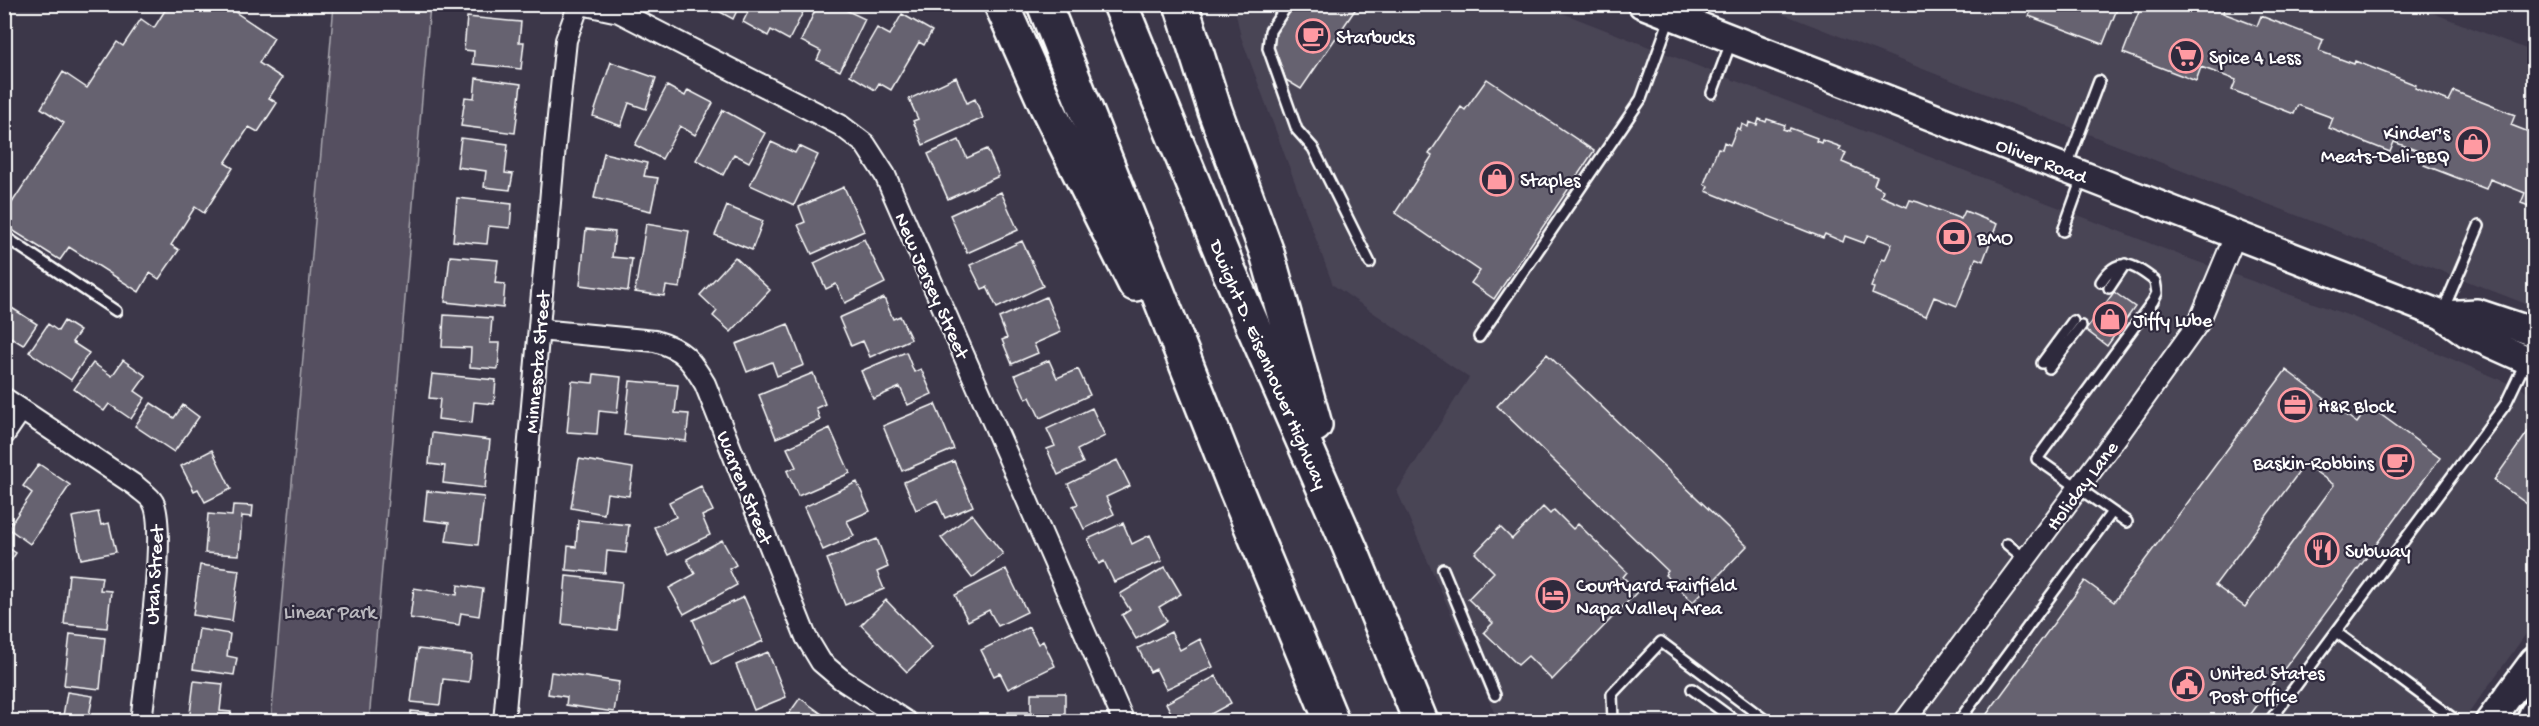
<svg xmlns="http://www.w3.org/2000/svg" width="2539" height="726" font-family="'Gochi Hand',sans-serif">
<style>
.built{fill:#494455}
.green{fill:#555060;stroke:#aaa8b0;stroke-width:1.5}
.building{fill:#666270;stroke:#fff;stroke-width:1.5;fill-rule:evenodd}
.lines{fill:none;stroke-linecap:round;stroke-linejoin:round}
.lane-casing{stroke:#fff;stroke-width:14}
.street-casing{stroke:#fff;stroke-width:24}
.secondary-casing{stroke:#fff;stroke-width:32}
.highway-casing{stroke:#fff;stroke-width:38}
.lane{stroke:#2f2a3d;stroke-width:9}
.street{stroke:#2f2a3d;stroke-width:20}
.secondary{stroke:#2f2a3d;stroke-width:27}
.highway{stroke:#2f2a3d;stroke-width:33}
.labels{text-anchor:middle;stroke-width:4.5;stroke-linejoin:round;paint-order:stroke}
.poi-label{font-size:20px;fill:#fff;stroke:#2f2a3d;text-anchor:start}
.street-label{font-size:20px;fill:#fff;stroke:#2f2a3d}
.park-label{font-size:20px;fill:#bbb9bf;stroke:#2f2a3d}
</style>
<rect width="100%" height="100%" fill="#3c3749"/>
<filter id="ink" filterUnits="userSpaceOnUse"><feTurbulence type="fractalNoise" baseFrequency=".0167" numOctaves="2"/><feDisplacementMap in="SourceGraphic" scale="12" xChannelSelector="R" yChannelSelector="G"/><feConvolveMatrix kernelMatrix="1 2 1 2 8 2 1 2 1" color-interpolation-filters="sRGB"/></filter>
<g filter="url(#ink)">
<path class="built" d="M1234 5H1542L2190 259 2353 317 2534 394V623L2463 721H1498L1397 491 1469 378 1333 285 1241 37Z
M1760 5H2412L2534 52V307L2190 174Z"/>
<path class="green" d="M334 5H430L369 721H271Z"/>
<path class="building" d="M169 4H178L185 9 188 4H223L274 38 259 63 282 78 269 98 277 103 258 132 249 127 225 163 233 168 204 213 195 207 171 245 179 250 159 279 150 273 139 292 69 247 60 260 4 225V215L64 123 41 108 63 72 87 88 117 42 123 46 141 19 154 28Z
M462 4H515L514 11Z
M710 4H740L733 19 709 6Z
M752 4H807L789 40 771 30 768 36 743 22Z
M818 4H833L865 19 840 71 817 60 821 51 801 41Z
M1294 4H1359L1301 89 1286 80 1273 45 1274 34Z
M2034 4H2119L2103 44 2029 16Z
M2142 4H2226L2223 13 2257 26 2261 16 2323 40 2319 51 2354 64 2355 61 2416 85 2415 88 2449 101 2454 91 2515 115 2511 125 2534 134V208L2521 203 2525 193 2490 179 2486 189 2424 165 2429 155 2394 142 2390 152 2329 128 2333 118 2298 105 2294 114 2232 90 2236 80 2201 67 2196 81 2123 53Z
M2517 4H2534V12Z
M902 14 932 31 924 45 919 42 891 90 879 83 875 90 850 75 877 28 890 35Z
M467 17 521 22 519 42H524L521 69 473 64 474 51 464 50Z
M611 62 656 78 646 109 629 103 621 126 593 116Z
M956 77 967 103 975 99 983 118 923 145 913 121 918 119 909 99Z
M476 78 521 84 515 133 461 126 465 97 474 98Z
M1487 79 1594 151 1494 299 1471 283 1480 271 1395 213 1432 156 1429 154 1461 107 1465 110Z
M667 86 685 96 688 90 713 103 695 135 680 126 662 159 635 145Z
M723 110 765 133 749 162 734 154 723 175 696 160Z
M1759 119 1766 122 1767 119 1785 125 1783 129 1789 131 1790 128 1817 138 1816 141 1821 143 1822 140 1841 147 1839 150 1846 153 1842 162 1877 177 1874 185 1883 190 1881 196 1907 207 1910 200 1918 202 1961 219 1965 211 1997 224 1983 261 1976 258 1957 306 1934 297 1926 316 1872 294 1874 288 1871 287 1882 259 1885 260 1892 244 1868 235 1864 243 1845 236 1843 242 1825 234 1823 238 1706 191 1708 186 1704 184 1718 148 1722 149 1724 142 1730 145 1737 128 1740 130 1742 124 1748 127 1749 122 1757 125Z
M461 138 508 144 505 173 513 174 510 190 484 187 486 171 457 167Z
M959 140 967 158 987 149 999 176 948 199 928 154Z
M771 142 795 153 799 146 818 155 794 205 750 185Z
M604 153 647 163 644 176 658 178 651 211 594 198Z
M844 187 864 231 812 254 798 225 805 222 799 207Z
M1001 192 1018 230 967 253 950 215Z
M457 198 512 204 510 228 489 226 487 244 453 241Z
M727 206 763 221 752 250 715 235Z
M646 224 689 231 680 288 666 286 664 296 635 292Z
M586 229 615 232 612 257 632 259 628 291 580 285Z
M864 239 885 283 845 303 836 284 826 289 814 263Z
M1022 241 1043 286 997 308 987 287 982 289 970 265Z
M450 256 498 260 495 283 505 284 503 308 445 302Z
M735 257 770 290 731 332 713 316 717 311 700 295Z
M2114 292 2135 307 2107 346 2086 330Z
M1046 297 1061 332 1034 344 1038 353 1012 364 1002 340 1007 338 999 318Z
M884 298 893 319 900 316 911 339 870 357 863 341 851 346 839 318Z
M4 303 37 324 23 345 4 333Z
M444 315 492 318 490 343H500L498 369 470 367 471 348 442 347Z
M64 321 80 331 72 342 89 353 71 380 29 352 48 324 58 331Z
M788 324 804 365 777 376 772 362 747 372 736 344Z
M906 352 914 372 921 369 932 394 908 405 900 387 873 399 861 371Z
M1547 354 1747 546 1693 602 1665 575 1668 571 1497 406Z
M123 360 146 376 135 391 145 398 131 419 109 404 104 411 74 389 93 363 112 376Z
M1049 360 1057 378 1078 369 1090 395 1040 418 1030 397 1026 399 1015 375Z
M2286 370 2357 423 2369 406 2440 458 2245 722H1981L2085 581 2114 602ZM2305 464 2334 485 2245 607 2215 585Z
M813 373 825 404 816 408 820 420 776 438 759 395Z
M432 374 496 380 494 404 474 402 472 423 438 419 440 399 429 398Z
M594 374 621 377 617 413 599 411 597 434 567 432 572 381 593 383Z
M630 381 678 385 675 413 689 414 686 441 624 435Z
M151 403 174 418 183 405 199 417 174 452 135 426Z
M935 404 954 449 902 471 883 426Z
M1092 408 1105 436 1077 450 1083 463 1058 475 1047 449 1055 446 1047 429Z
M2534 423V509L2494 480Z
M830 428 850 473 798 496 787 471 796 467 787 448Z
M432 433 490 440 485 488 443 483 445 466 429 464Z
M212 450 231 489 205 502 198 489 194 491 181 466Z
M579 459 633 468 629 496 607 493 604 514 571 508Z
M1117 460 1130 486 1106 497 1114 514 1084 529 1073 506 1078 504 1068 484Z
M954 461 973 506 945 518 937 500 916 510 904 482Z
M39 464 70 485 30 544 8 528 32 493 23 486Z
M857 482 870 511 847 521 854 536 823 550 804 507Z
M701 486 713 511 702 516 710 535 668 555 654 527 676 517 669 502Z
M427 491 484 497 478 545 446 541 449 523 424 520Z
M233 505 253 506 252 517 242 516 239 555 205 553 208 514 232 516Z
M1543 507 1550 514 1554 510 1573 529 1578 524 1627 572 1623 577 1638 591 1552 680 1528 656 1518 665 1484 632 1493 623 1468 599 1494 572 1475 553 1500 527 1512 539Z
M98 512 101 525 109 523 116 552 81 559 72 517Z
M972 514 1003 554 972 578 941 538Z
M578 520 629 525 626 553 607 551 605 573 566 570 568 546 576 547Z
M1123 523 1132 544 1150 535 1162 561 1114 582 1104 561 1099 564 1088 539Z
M877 539 888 567 877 572 884 589 845 605 827 559Z
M722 540 736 565 729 569 737 585 684 614 669 588 695 574 687 559Z
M4 545 16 553 4 571Z
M200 565 239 570 232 621 193 615Z
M1165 567 1181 594 1159 607 1167 621 1136 639 1122 615 1130 610 1120 594Z
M1006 569 1027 612 998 626 989 610 968 621 955 595Z
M69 574 102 577 100 590 111 591 107 628 64 624Z
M566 576 622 582 617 630 562 624Z
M458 585 483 589 479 616 461 613 459 625 410 618 414 588 457 595Z
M744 597 763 641 712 664 693 620Z
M886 600 932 648 907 672 861 625Z
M1029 627 1038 644 1043 641 1055 666 1008 689 1000 673 994 676 981 650Z
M199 629 230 634 227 656 237 658 234 675 193 669Z
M1171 632 1180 650 1200 639 1213 667 1166 689 1156 669 1150 672 1138 648Z
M70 634 105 638 100 689 64 685Z
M418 649 472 655 469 682 443 679 440 705 411 702Z
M768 652 786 697 754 710 736 665Z
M551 672 619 682 614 712 566 705 567 697 548 694Z
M1216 676 1231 703 1209 715 1213 722H1176L1166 703Z
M194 681 223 684 220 711 231 712 230 722H189Z
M67 692 93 696 88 720 95 722H62Z
M1031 693H1065V722H1008V712H1031Z
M800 698 833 722H783Z
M411 711 439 714 438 722H410Z"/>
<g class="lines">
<g class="lane-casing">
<path id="lane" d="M1288 4 1270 31 1268 48 1297 130 1313 148 1370 263
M1412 4H1415
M1712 93 1731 42
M2067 166 2099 81
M2063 231 2082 178
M4 236 116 311
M2101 282C2118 255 2134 264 2155 281L2157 293 2153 301 2037 459 2127 522
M2109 288 2125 264
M2442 313 2479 226
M1479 337 1641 99 1670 18
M2042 363 2073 321
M2049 368 2081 326
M2007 544 2025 559
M1443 569 1495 695
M2336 632 2458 722
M1692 689 1737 722
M1613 722 1612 694 1661 642 1768 722
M1958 722 2112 512
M2269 722 2505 405 2525 363"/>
</g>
<g class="street-casing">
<path id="street" d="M581 4 619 12 840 125 865 144 885 175 1124 722
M539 330 655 341C683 349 690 359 705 384L806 637 821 662 841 679 907 722
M4 398 136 486C141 491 150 496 153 502 168 527 145 684 141 722
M4 435 21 410
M504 722 555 146 566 40 579 4
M1904 722 2121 431 2199 322 2235 236"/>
</g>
<g class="secondary-casing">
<g id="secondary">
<path id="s1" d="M1642 4 2442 315 2467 333 2534 363"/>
<path d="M2442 315 2477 313 2534 332"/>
<path d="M2489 722 2534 661"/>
<path d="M2530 722 2534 713"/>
</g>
</g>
<g class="highway-casing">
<g id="highway">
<path d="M1001 4 1047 107 1135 284"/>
<path d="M1044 4 1234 485 1332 722"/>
<path id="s2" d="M1120 4 1229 271 1350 548 1421 722"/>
<path d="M1181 4 1215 111 1267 253 1315 425"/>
</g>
</g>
<use href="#lane" class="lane"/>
<use href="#street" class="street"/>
<use href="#secondary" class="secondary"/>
<use href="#highway" class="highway"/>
</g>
</g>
<defs>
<g id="cafe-ring" transform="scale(1.725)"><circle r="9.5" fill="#2f2a3d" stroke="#ff9aa2" stroke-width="1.5"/><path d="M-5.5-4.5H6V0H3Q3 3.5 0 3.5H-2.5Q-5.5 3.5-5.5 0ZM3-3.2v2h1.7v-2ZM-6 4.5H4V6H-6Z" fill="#ff9aa2"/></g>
<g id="supermarket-ring" transform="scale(1.725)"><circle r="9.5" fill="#2f2a3d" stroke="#ff9aa2" stroke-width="1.5"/><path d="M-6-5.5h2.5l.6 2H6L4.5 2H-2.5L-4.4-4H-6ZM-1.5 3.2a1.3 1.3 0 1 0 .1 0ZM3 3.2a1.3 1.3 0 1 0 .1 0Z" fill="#ff9aa2"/></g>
<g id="shop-ring" transform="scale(1.725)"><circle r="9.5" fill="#2f2a3d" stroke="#ff9aa2" stroke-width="1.5"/><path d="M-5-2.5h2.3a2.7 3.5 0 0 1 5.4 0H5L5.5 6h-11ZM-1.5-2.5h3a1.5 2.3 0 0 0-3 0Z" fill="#ff9aa2"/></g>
<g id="bank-ring" transform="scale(1.725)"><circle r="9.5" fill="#2f2a3d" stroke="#ff9aa2" stroke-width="1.5"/><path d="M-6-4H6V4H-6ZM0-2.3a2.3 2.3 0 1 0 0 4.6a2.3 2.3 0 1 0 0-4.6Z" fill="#ff9aa2"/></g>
<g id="office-ring" transform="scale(1.725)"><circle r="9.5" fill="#2f2a3d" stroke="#ff9aa2" stroke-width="1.5"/><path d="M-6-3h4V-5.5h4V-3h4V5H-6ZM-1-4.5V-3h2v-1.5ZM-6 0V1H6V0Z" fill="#ff9aa2"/></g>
<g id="restaurant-ring" transform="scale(1.725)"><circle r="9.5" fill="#2f2a3d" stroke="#ff9aa2" stroke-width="1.5"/><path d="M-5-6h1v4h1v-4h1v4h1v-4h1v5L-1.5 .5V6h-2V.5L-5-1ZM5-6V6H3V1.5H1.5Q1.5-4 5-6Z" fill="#ff9aa2"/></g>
<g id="hotel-ring" transform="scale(1.725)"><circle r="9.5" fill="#2f2a3d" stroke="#ff9aa2" stroke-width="1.5"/><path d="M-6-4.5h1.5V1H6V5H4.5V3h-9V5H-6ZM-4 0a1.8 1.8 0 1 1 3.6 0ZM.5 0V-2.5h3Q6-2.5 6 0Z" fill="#ff9aa2"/></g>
<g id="civic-ring" transform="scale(1.725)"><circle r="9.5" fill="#2f2a3d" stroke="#ff9aa2" stroke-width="1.5"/><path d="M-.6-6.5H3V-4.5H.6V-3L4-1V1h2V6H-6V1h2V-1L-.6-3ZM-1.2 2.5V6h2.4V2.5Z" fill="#ff9aa2"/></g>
</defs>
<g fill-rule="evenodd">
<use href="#cafe-ring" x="1313" y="36"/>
<use href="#supermarket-ring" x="2186" y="56"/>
<use href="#shop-ring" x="2473" y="144"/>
<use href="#shop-ring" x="1497" y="179"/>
<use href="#bank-ring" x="1954" y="237"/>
<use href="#shop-ring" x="2110" y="319"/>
<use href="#office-ring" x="2295" y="405"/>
<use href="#cafe-ring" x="2397" y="462"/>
<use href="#restaurant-ring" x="2322" y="550"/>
<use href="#hotel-ring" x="1553" y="595"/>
<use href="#civic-ring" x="2187" y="684"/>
</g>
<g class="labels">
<g class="poi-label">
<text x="1336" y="43">Starbucks</text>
<text x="2209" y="63">Spice 4 Less</text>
<text x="2450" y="139" text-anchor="end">Kinder's<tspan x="2450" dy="23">Meats-Deli-BBQ</tspan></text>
<text x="1520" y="186">Staples</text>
<text x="1977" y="244">BMO</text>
<text x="2133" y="326">Jiffy Lube</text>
<text x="2318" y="412">H&amp;R Block</text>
<text x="2374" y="469" text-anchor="end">Baskin-Robbins</text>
<text x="2345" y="557">Subway</text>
<text x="1576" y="591">Courtyard Fairfield<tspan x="1576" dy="23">Napa Valley Area</tspan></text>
<text x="2210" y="679">United States<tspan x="2210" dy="23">Post Office</tspan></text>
</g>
<g class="street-label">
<text dy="7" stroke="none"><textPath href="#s1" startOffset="429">Oliver Road</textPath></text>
<text transform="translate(933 285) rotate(66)" y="7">New Jersey Street</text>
<text transform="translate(536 362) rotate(-85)" y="7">Minnesota Street</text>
<text dy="7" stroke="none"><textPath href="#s2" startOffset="390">Dwight D. Eisenhower Highway</textPath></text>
<text transform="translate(2081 485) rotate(-53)" y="7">Holiday Lane</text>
<text transform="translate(746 487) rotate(68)" y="7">Warren Street</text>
<text transform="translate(153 575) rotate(-87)" y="7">Utah Street</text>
</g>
<g class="park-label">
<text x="330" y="618">Linear Park</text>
</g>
</g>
<rect width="2539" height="726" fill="none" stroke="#2f2a3d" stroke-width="24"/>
<rect x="12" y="12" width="2515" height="702" fill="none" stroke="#fff" stroke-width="2" filter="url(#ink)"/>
</svg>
